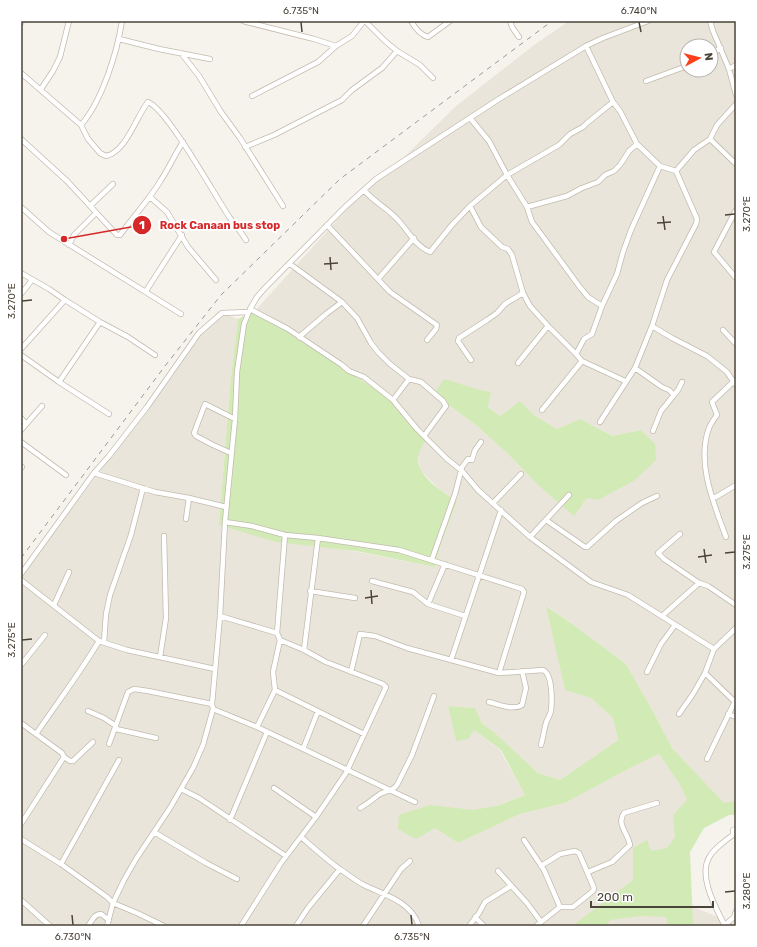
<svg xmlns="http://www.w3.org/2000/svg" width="757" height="947" font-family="Rubik,sans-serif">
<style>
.residential{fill:#eae5da;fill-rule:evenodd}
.green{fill:#d2eab5}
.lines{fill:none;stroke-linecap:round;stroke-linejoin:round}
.minor-casing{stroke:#c2bbae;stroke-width:6}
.minor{stroke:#fff;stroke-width:4.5}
.rail{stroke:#9a9a9a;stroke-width:1;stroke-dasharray:5 5;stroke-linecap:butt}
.ticks{fill:none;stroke:#4b4439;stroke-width:1.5}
.leader{fill:none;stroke:#d62828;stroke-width:1.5}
.callout-dot{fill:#d62828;stroke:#fff;stroke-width:1.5}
.mark-label{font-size:12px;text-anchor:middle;font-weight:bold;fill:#fff}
.callout-label{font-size:11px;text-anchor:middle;font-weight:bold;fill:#d62828;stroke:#fff;stroke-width:4;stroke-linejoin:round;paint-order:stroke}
.neatline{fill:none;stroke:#4b4439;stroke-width:1.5}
.ticks-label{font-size:10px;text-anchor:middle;fill:#4b4439}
</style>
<rect width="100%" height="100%" fill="#f6f3ec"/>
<path class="residential" d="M569 21H736V812L733 813 672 748 655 715 626 664 575 626 547 606 565 690 591 698 613 718 618 740 560 780 538 773 495 733 482 723 475 708 448 706 456 741 474 730 500 750 525 795 435 828 458 843 520 814 565 803 630 768 659 754 680 785 687 800 675 837 693 907 736 924V926H21V575L173 376 187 351 218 311 238 319 231 377 219 525 435 567 440 547 457 501 438 488 421 471 418 457 389 398 255 311 356 199 390 171 455 107 534 45ZM687 46H711V70H687ZM480 390 491 392 488 407 500 416 520 401 534 415 557 429 580 419 612 436 641 430 574 515 538 485 507 453 477 426 451 407Z"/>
<path class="green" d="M255 311 389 398 426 440C423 445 418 452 418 458 418 478 442 491 457 501L440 547 435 567 356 551 276 542 219 525 231 377 238 319Z
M444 379 480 390 491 392 488 407 500 416 520 401 534 415 557 429 580 419 612 436 641 430 655 444 656 460 635 480 598 500 587 498 574 516 538 485 507 453 477 426 434 394Z
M546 606 575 626 626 664 655 715 672 748 724 803 736 801V815H729L704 828 690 852 693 926H668L666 917 640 916 610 920 605 926H572L633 880V848L647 840 651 851 667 848 675 837 673 815 687 800 680 785 659 754 630 768 565 803 520 814 458 843 435 828 416 839 398 829 399 815 430 805 473 810 496 806 525 795 501 750 474 730 468 739 456 741 448 706 475 708 482 723 495 733 538 773 560 780 618 740 613 718 591 698 565 690Z"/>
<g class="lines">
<g class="minor-casing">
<path id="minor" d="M243 21 314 39 336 46
M365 21 385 41 397 51
M411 21C415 28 420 35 428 37L450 21
M510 21 512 27 519 37 518 36
M710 21 713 31 729 69 736 95
M21 23 22 21
M119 39 159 49 210 59
M586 46 613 102 620 111 637 144 660 166 676 171 697 219 696 224 667 280 652 326 635 368 600 422
M181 53 199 76 221 112 240 138 283 206
M711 54 721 48
M729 69 736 65
M21 73 81 125 88 139 100 153 106 156C126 152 136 117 148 102 168 110 215 196 230 218 235 225 241 232 246 240
M646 81 687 66
M41 89 53 71 60 57 69 21
M252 96 318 62 336 46 352 36 364 21
M470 118 489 141 507 175 527 207 532 222 541 234 579 286 588 297 602 306
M81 125C102 101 117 53 122 21
M21 139 67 181 117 235H120C133 217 149 200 161 180 169 168 175 154 183 142
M710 139 736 164
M245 147 274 135 342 100 352 90 382 68 397 51 420 65 433 78
M676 171 694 150 710 139 717 125 736 104
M364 190C374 202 387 208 397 219 408 230 415 246 430 252L452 225 470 206 507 175 559 145 570 134 583 127 587 123 613 102
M150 197 167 212 188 247 216 280
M90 206 113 184
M470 206 481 227 502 247 508 249 512 255 523 293 530 306 548 326 576 354 582 361 625 381
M21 207 49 232 181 314
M527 207 567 196 582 188 598 182 605 175 614 171 620 165 629 151 637 144
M736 210 714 252 736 278
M327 225 390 292 437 325 436 329 427 340
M69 245 74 235 96 213
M290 264 342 302 357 318 371 343 378 352 390 364 409 379 421 382 443 401 446 406 424 436
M21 273 49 289 65 300 100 322 128 337 155 355
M379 278 414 238
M146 291 182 235
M21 294 32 280
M250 309 288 329 342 365 349 371 364 377 393 400 417 429 447 459 462 471 478 490 530 537 591 582 628 595 714 649
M652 326 672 338 707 356 727 372 735 384
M723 330 736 344
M299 337 326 314 342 302
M21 349 65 300
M576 354 584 339 592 334 602 306 617 274 623 252 631 230 660 166
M21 355 59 382 109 414
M471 360 458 341 459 338 487 320 497 313 505 304 523 293
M518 363 548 326
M635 368 662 387 669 390 674 395 678 390 682 382
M59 382 100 322
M393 400 409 379
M542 410 582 361
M21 418 26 424
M21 430 42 406
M653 431 661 411 674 395
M21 442 66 475
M231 453 213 445 196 436 194 433 205 404 235 419
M21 468 22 467
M94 473 155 492 189 498 226 507
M712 497H716L736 485
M493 503 521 474
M186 519 189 498
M546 520 585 547H587L616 521 642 503 657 496
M225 522 252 526 285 535 318 538 399 550 522 589 524 592 499 673
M680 534 658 553 664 559 699 583
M530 537 569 495
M726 537C714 504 696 463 709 428 711 423 714 419 717 415L712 402 734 381 736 382
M432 559 455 494 462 467 468 459 472 460 475 450 481 442
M21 574 94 473 109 456 147 407 199 333 222 313 248 312
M21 580 99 641 127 650 215 669
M372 581 413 592 428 604 465 616
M310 591 355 598
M428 604 445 564
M54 605 69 572
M220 616 277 633
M662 616 699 583 708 586 736 605
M104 642 106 614 110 595 131 535 143 488
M304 650 318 538
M160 657 166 618 164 536
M451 660 501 510
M21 665 45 635
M351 672 360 634 375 636 407 648 499 673 543 670C553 674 552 702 551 711 550 716 547 719 546 723 544 730 543 738 541 745
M647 672 661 644 675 625
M705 673 734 701
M275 690 364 734
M489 702C498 704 513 711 522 705L526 688 522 671
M213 709 257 727 415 802
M88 711 104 718 116 726
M679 714 693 694 705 673 714 649 736 628
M728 714 736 717
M21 723 62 753 64 757 70 761H73L93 742
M257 727 275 690 273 672 280 640 277 633 285 535
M116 729 156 738
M36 734C57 703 80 673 99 641
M109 744 128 692 134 689 148 691 212 704
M303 749 318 711
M707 759 736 699
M274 788 316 817
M181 789 199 798 286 856
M360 808C367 804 373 799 380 794 386 791 393 791 397 785L412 755 434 696
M230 820 267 732
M21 824 64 757
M154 832 206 863 237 879
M301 837C314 848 327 860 341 870 349 875 356 881 364 885 384 895 411 901 419 926
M21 839 61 864 107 897 113 903 137 913 164 926
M524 840 544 870 560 907
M61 864 119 760
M498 871 527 903 541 922
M588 872 612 862 630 845C628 833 616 824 624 813L657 803
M21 900 50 926
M475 917 484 926
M725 925 734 917 736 911
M88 926C92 921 94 914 101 914L109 920
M107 926 113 903 124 880 136 859 170 808 193 768 203 745 213 709 212 704 220 616 225 522 235 419 237 372 244 324 250 309 257 297 264 289 345 207 376 179 499 99 586 46 603 38 648 21
M241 926 281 863 316 817 346 773 386 687 383 684 326 662 304 650 280 640
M296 926 308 908 340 869
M363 926 401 869 410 861
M469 926 479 913 485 902 511 886
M536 926 560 907H573L593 891 594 888 579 853 575 851 560 854 541 866
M725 926C716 908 697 875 710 856 713 850 727 839 733 835V830L736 829"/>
</g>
<use href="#minor" class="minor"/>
<path class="rail" d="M21 558 165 366 221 295 340 179 552 21"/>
</g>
<path class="ticks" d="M301 22 302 32M639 22 641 32M725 215 735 214M663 216 665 230M657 223 671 222M330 257 331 270M324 264 338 263M22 301 32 300M704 549 706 563M725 553 735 552M698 557 712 555M371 590 372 604M365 598 378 596M22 640 32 639M725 892 735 891M72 915 73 925M411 915 412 925"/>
<path class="leader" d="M64 239L142 225"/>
<g class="callout-dot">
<circle cx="64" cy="239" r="4"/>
<circle cx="142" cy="225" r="10"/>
</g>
<g class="mark-label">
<text x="142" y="229">1</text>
</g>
<g class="callout-label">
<text x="220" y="229">Rock Canaan bus stop</text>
</g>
<rect width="757" height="947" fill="none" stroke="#ffffff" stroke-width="44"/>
<g transform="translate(699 58) rotate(83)"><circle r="19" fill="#ffffff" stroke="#b7b4b0"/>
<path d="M0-3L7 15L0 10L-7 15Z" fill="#fc3f1d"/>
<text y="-6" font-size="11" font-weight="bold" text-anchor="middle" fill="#4b4439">N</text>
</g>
<path d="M591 901v6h122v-6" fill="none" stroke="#4b4439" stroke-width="2"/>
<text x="597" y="901" font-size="12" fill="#4b4439" stroke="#ffffff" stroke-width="3" paint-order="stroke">200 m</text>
<rect x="22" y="22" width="713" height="903" class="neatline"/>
<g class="ticks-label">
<text x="301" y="14">6.735°N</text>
<text x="639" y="14">6.740°N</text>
<text transform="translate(746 214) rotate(-90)" y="4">3.270°E</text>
<text transform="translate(11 301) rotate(-90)" y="4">3.270°E</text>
<text transform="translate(746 552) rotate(-90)" y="4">3.275°E</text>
<text transform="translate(11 640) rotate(-90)" y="4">3.275°E</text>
<text transform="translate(746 891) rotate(-90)" y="4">3.280°E</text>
<text x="73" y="940">6.730°N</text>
<text x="412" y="940">6.735°N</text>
</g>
</svg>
